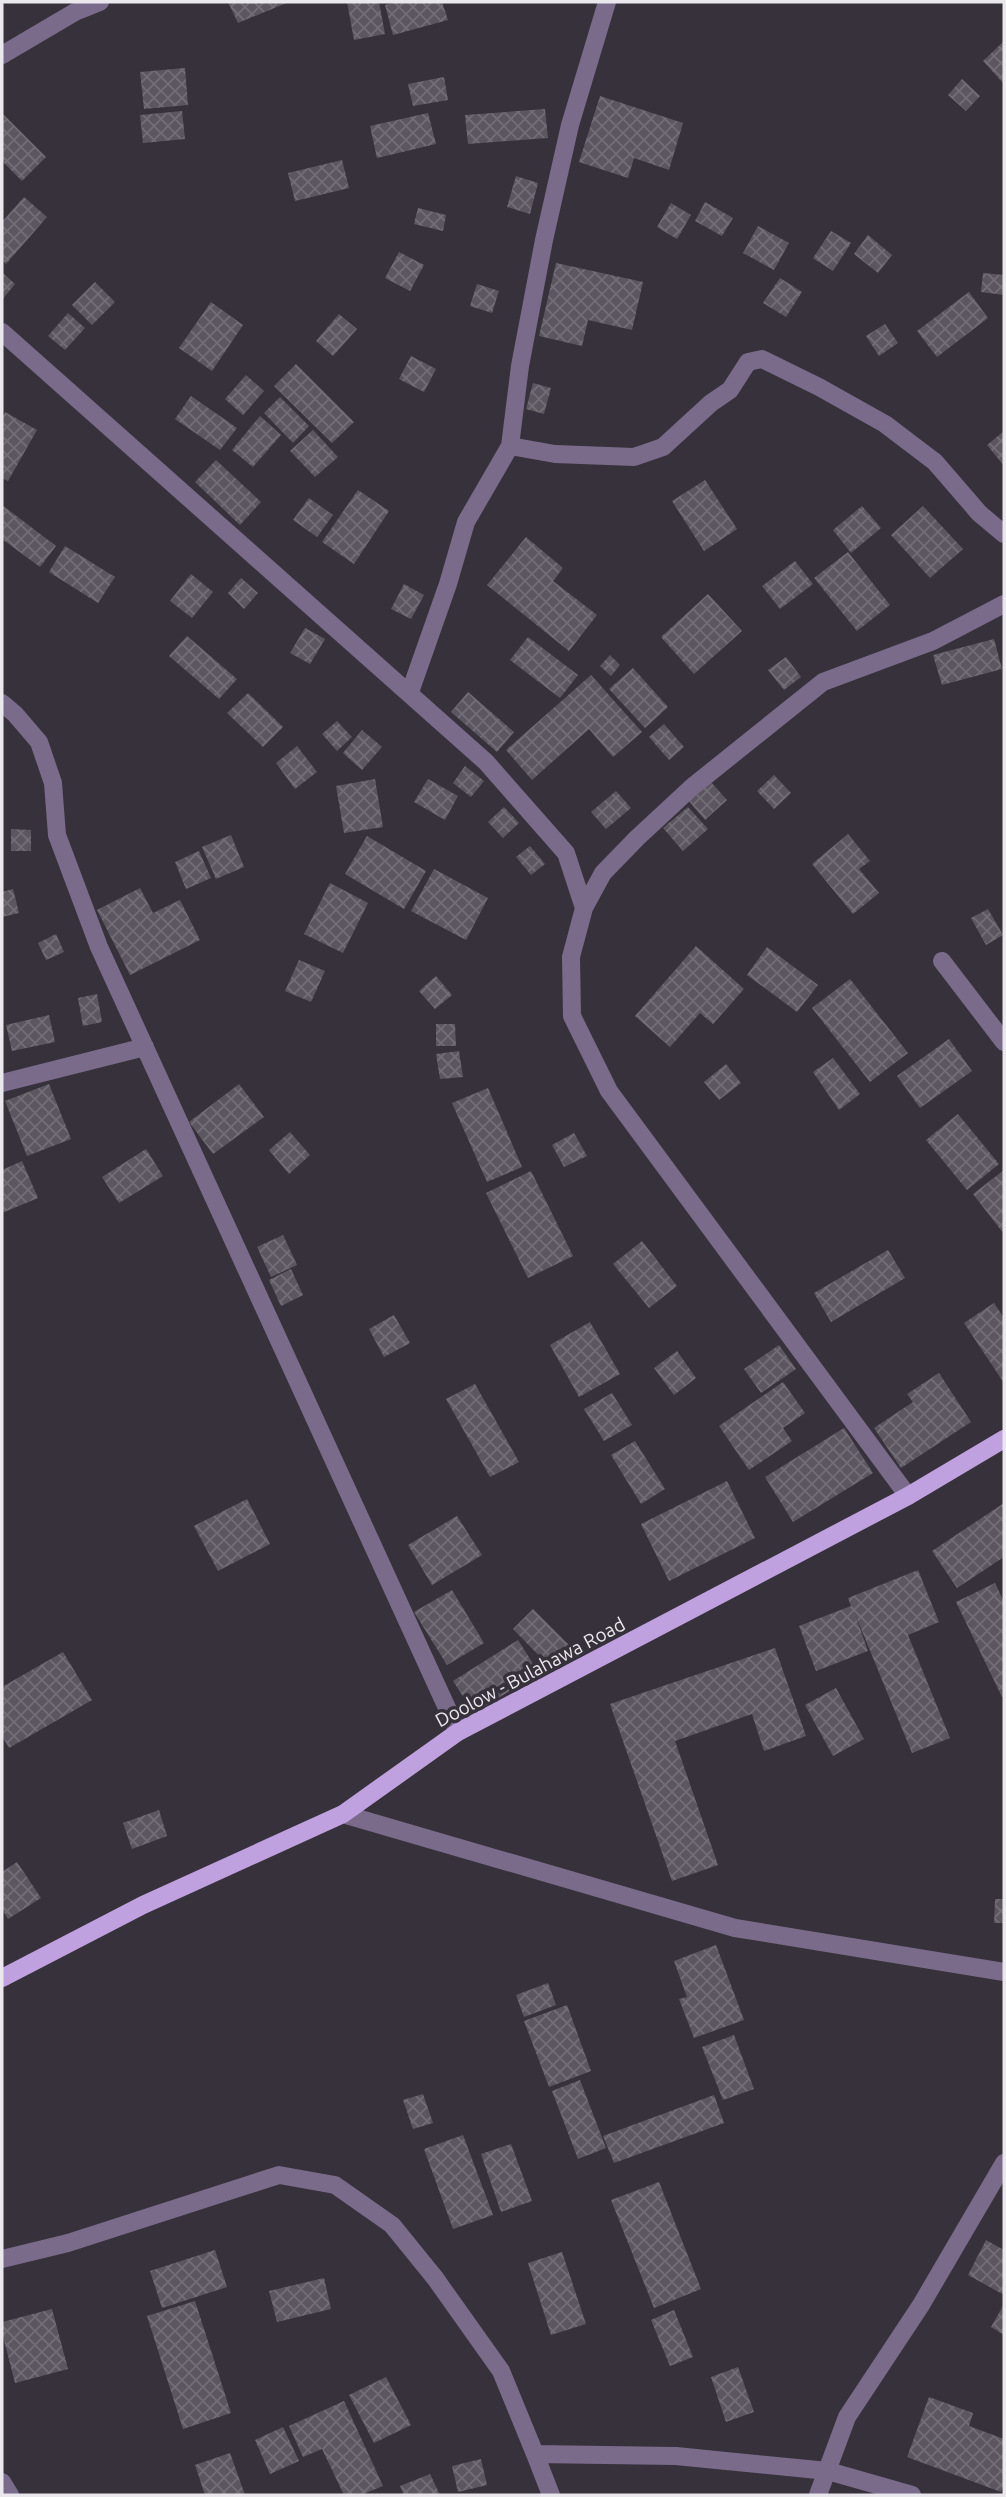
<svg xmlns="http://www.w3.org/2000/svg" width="1006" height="2497" font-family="Ubuntu,sans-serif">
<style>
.building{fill:url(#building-cross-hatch)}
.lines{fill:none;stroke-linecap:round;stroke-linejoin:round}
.minor{stroke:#7a6b8a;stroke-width:18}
.major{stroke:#c0a1e0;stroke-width:18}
.labels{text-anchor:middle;stroke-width:7;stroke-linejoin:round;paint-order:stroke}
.street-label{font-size:19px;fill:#eae7ed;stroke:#36313a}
</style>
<defs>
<pattern id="building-cross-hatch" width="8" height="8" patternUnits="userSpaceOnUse" patternTransform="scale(1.75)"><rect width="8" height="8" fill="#5b565f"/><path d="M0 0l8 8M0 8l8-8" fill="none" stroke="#736e76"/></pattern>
</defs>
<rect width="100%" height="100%" fill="#36313a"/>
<path class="building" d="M228 2H289L238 23Z
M347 2H379L385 34 354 40Z
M398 2H442L448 20 393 35 385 5Z
M1004 41V84L983 61Z
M185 68 188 105 144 109 140 72Z
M444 77 448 100 413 106 408 84Z
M962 79 980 96 966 111 948 95Z
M600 96 683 123 669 170 634 158 628 178 579 162Z
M545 109 548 138 468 144 465 115Z
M182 111 185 139 143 143 140 115Z
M2 113 46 157 22 181 2 161Z
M428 113 436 144 377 158 370 126Z
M342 160 349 188 295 201 288 173Z
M516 176 538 183 530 214 507 207Z
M24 197 47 217 6 264 2 260V222Z
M705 202 733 218 722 236 695 221Z
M671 203 691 215 677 239 657 227Z
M418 208 446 215 443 231 414 224Z
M758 226 789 243 774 270 743 253Z
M831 231 851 243 833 271 813 258Z
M868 235 892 255 878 273 854 254Z
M399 252 424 265 410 291 385 278Z
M556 263 643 282 632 330 588 320 582 346 539 336Z
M2 272 15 284 2 300Z
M983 273 1004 275V295L981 292Z
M780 278 802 292 786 317 763 303Z
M95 282 115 302 92 325 72 305Z
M477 284 499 291 492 313 470 306Z
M969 292 988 318 937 357 917 331Z
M211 302 243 325 212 371 179 348Z
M68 313 85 328 65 350 48 336Z
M339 314 357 329 333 356 316 341Z
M885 324 898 343 879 356 866 336Z
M411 356 436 369 424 392 399 379Z
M296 364 354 422 332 443 274 386Z
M246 375 264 391 243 415 225 399Z
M533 383 551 388 544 414 526 409Z
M191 396 237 428 220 450 175 419Z
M280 397 309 426 293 443 264 413Z
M5 412 37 430 8 481 2 478V418Z
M260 416 281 435 253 467 232 450Z
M313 430 338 457 315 477 290 451Z
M1004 431V466L987 445Z
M216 460 261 502 240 525 195 482Z
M705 480 737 529 704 551 672 501Z
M358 490 389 511 354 564 322 542Z
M309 498 333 515 317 537 293 520Z
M2 505 56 546 40 567 2 539Z
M862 506 881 528 851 553 833 530Z
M923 506 963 549 930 578 891 535Z
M526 537 563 568 553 581 597 615 569 651 487 585Z
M65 546 115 577 98 603 49 572Z
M848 552 890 605 857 631 814 578Z
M795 561 813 584 780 609 762 586Z
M191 574 213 592 192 618 170 601Z
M241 578 258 593 244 609 228 593Z
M404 584 424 595 411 619 391 609Z
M708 594 742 631 694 674 661 637Z
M305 628 325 639 310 664 290 653Z
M187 636 237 679 219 699 169 656Z
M528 637 578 675 560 698 510 660Z
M994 639 1002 669 942 685 933 655Z
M610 655 620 665 611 676 600 666Z
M786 657 801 677 784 690 768 670Z
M633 668 668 707 645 728 609 689Z
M591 675 642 732 613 757 589 729 532 780 506 750Z
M468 692 514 732 497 752 451 712Z
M248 693 283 727 263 747 227 713Z
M337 721 352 737 337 751 322 734Z
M664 724 684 747 669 760 649 737Z
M362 730 382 747 362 770 343 753Z
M297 746 317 772 295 789 276 763Z
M465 766 484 781 471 797 453 783Z
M774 775 791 793 774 809 757 791Z
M375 779 383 827 344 833 336 786Z
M428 779 458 796 445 820 414 802Z
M710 781 727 800 705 820 688 800Z
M616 791 631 808 606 829 591 812Z
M504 807 519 823 503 838 488 822Z
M688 807 708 829 683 851 663 828Z
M11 829 31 830V851H11Z
M848 834 870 861 859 869 879 893 853 914 812 864Z
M231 835 244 867 216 879 202 847Z
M367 836 426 871 404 909 345 874Z
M530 846 545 864 531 875 516 857Z
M199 851 211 878 186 889 175 862Z
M434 869 488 898 466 940 411 911Z
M330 883 368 903 343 953 304 934Z
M140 888 153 913 180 900 200 940 130 975 97 910Z
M13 889 19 913 2 917V892Z
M988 909 1003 935 986 945 971 918Z
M56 934 64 952 46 960 38 943Z
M696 946 744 989 713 1024 700 1013 670 1047 635 1016Z
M767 947 818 985 797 1012 747 975Z
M299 960 325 971 311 1002 285 991Z
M436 976 452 995 435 1009 419 991Z
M850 979 908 1053 870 1082 812 1008Z
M97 994 102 1022 83 1026 78 998Z
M49 1015 55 1042 12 1051 6 1025Z
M436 1024H455L456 1046H436Z
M949 1039 972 1071 920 1108 897 1076Z
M459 1051 463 1077 440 1079 436 1054Z
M833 1058 860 1094 839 1110 813 1072Z
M726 1064 741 1083 719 1100 704 1082Z
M49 1084 71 1139 27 1156 5 1101Z
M239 1084 264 1117 213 1154 189 1122Z
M488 1088 522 1167 487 1182 452 1103Z
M958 1114 999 1164 967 1190 926 1140Z
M290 1132 310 1155 289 1174 269 1150Z
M574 1133 587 1156 564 1167 552 1145Z
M146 1149 163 1176 119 1203 102 1177Z
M22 1161 38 1198 2 1213V1170Z
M1004 1170V1234L973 1194Z
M531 1171 573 1256 528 1278 486 1193Z
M283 1235 297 1265 271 1277 257 1247Z
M642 1241 677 1286 649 1308 613 1264Z
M888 1250 905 1278 831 1322 814 1293Z
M291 1269 303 1295 281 1306 269 1280Z
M994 1303 1004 1318V1383L964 1323Z
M394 1315 410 1343 384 1357 369 1329Z
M590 1322 620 1374 579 1397 550 1345Z
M779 1345 796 1369 761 1393 744 1369Z
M677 1351 696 1378 674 1395 654 1368Z
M939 1373 971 1422 901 1468 874 1428 913 1402 907 1394Z
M783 1382 805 1413 783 1428 792 1441 749 1470 719 1426Z
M475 1384 519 1462 490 1477 446 1399Z
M612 1393 632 1425 604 1441 584 1409Z
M844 1428 873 1473 793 1522 765 1477Z
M635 1441 665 1489 641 1504 611 1455Z
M727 1481 755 1538 669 1581 641 1524Z
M247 1499 270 1544 218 1571 194 1526Z
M1004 1503V1557L957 1588 932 1551Z
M457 1516 482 1555 432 1585 408 1545Z
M918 1570 939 1622 908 1635 950 1738 912 1753 855 1614 868 1651 816 1671 799 1626 851 1606 848 1598Z
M995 1583 1004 1602V1696L1002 1697 956 1602Z
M452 1590 484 1643 447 1665 414 1612Z
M533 1609 574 1650 554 1671 513 1629Z
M518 1640 539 1673 474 1713 453 1681Z
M775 1648 806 1736 764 1751 752 1714 675 1741 718 1865 672 1881 610 1704Z
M63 1652 92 1700 9 1748 2 1736V1687Z
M836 1688 864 1739 833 1756 805 1705Z
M159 1810 167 1836 132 1849 123 1823Z
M17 1862 41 1898 8 1919 2 1909V1872Z
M995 1899H1004V1923H994Z
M716 1945 744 2020 694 2038 679 1999 687 1997 674 1961Z
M548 1983 556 2005 524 2017 516 1995Z
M567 2005 591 2071 549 2087 524 2021Z
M734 2035 754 2089 723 2100 702 2047Z
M580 2080 606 2148 578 2159 552 2091Z
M423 2094 433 2123 413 2129 403 2100Z
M714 2095 724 2123 614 2163 603 2136Z
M463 2135 493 2215 453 2229 424 2149Z
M511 2144 532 2201 501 2212 481 2154Z
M659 2182 701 2289 654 2308 611 2200Z
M986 2240 1004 2250V2295L968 2275Z
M215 2250 227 2287 162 2308 150 2271Z
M562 2252 586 2324 551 2335 528 2263Z
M324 2278 331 2309 277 2322 269 2291Z
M195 2301 231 2413 183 2429 147 2316Z
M1004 2304V2335L991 2327Z
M52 2309 68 2369 15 2383 2 2332V2322Z
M674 2310 693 2357 670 2366 651 2320Z
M738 2367 754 2412 726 2422 711 2377Z
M386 2377 411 2425 374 2443 349 2395Z
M929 2397 973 2413 969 2426 1004 2439V2483L1001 2492 907 2457Z
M344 2401 383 2486 361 2495H344L322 2449 303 2457 289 2426Z
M283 2427 299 2461 270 2474 255 2440Z
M230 2453 245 2495H205L195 2465Z
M481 2459 487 2485 458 2492 452 2466Z
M430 2474 440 2495H404L400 2486Z"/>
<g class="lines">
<path class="minor" d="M2 55 75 12 100 2
M2 332 486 762 566 853 584 908 571 957 572 1016 609 1091 908 1496
M510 446 555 454 634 457 663 447 711 403 730 390 748 362 762 359 819 387 885 424 935 462 979 513 1004 534
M410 692 448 584 466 522 510 446 520 366 544 240 570 125 607 2
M2 703 15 714 39 742 53 783 57 835 99 947 458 1732
M584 908 603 873 637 838 692 787 823 682 933 641 1004 604
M942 961 1004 1042
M2 1083 145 1047
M343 1814 735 1928 1004 1972
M2 2259 68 2243 279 2175 335 2185 392 2225 435 2278 501 2371 535 2454 676 2456 828 2471 912 2495
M535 2454 551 2495
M2 2482 10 2495
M818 2495 847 2417 921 2305 1004 2163"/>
<path class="major" d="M2 1978 143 1905 343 1814 458 1732 908 1496 1004 1439"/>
</g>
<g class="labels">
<g class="street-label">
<text transform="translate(530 1672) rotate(-28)" y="7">Doolow - Bulahawa Road</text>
</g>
</g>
<rect width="1006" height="2497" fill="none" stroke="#eae7ed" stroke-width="7"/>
</svg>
